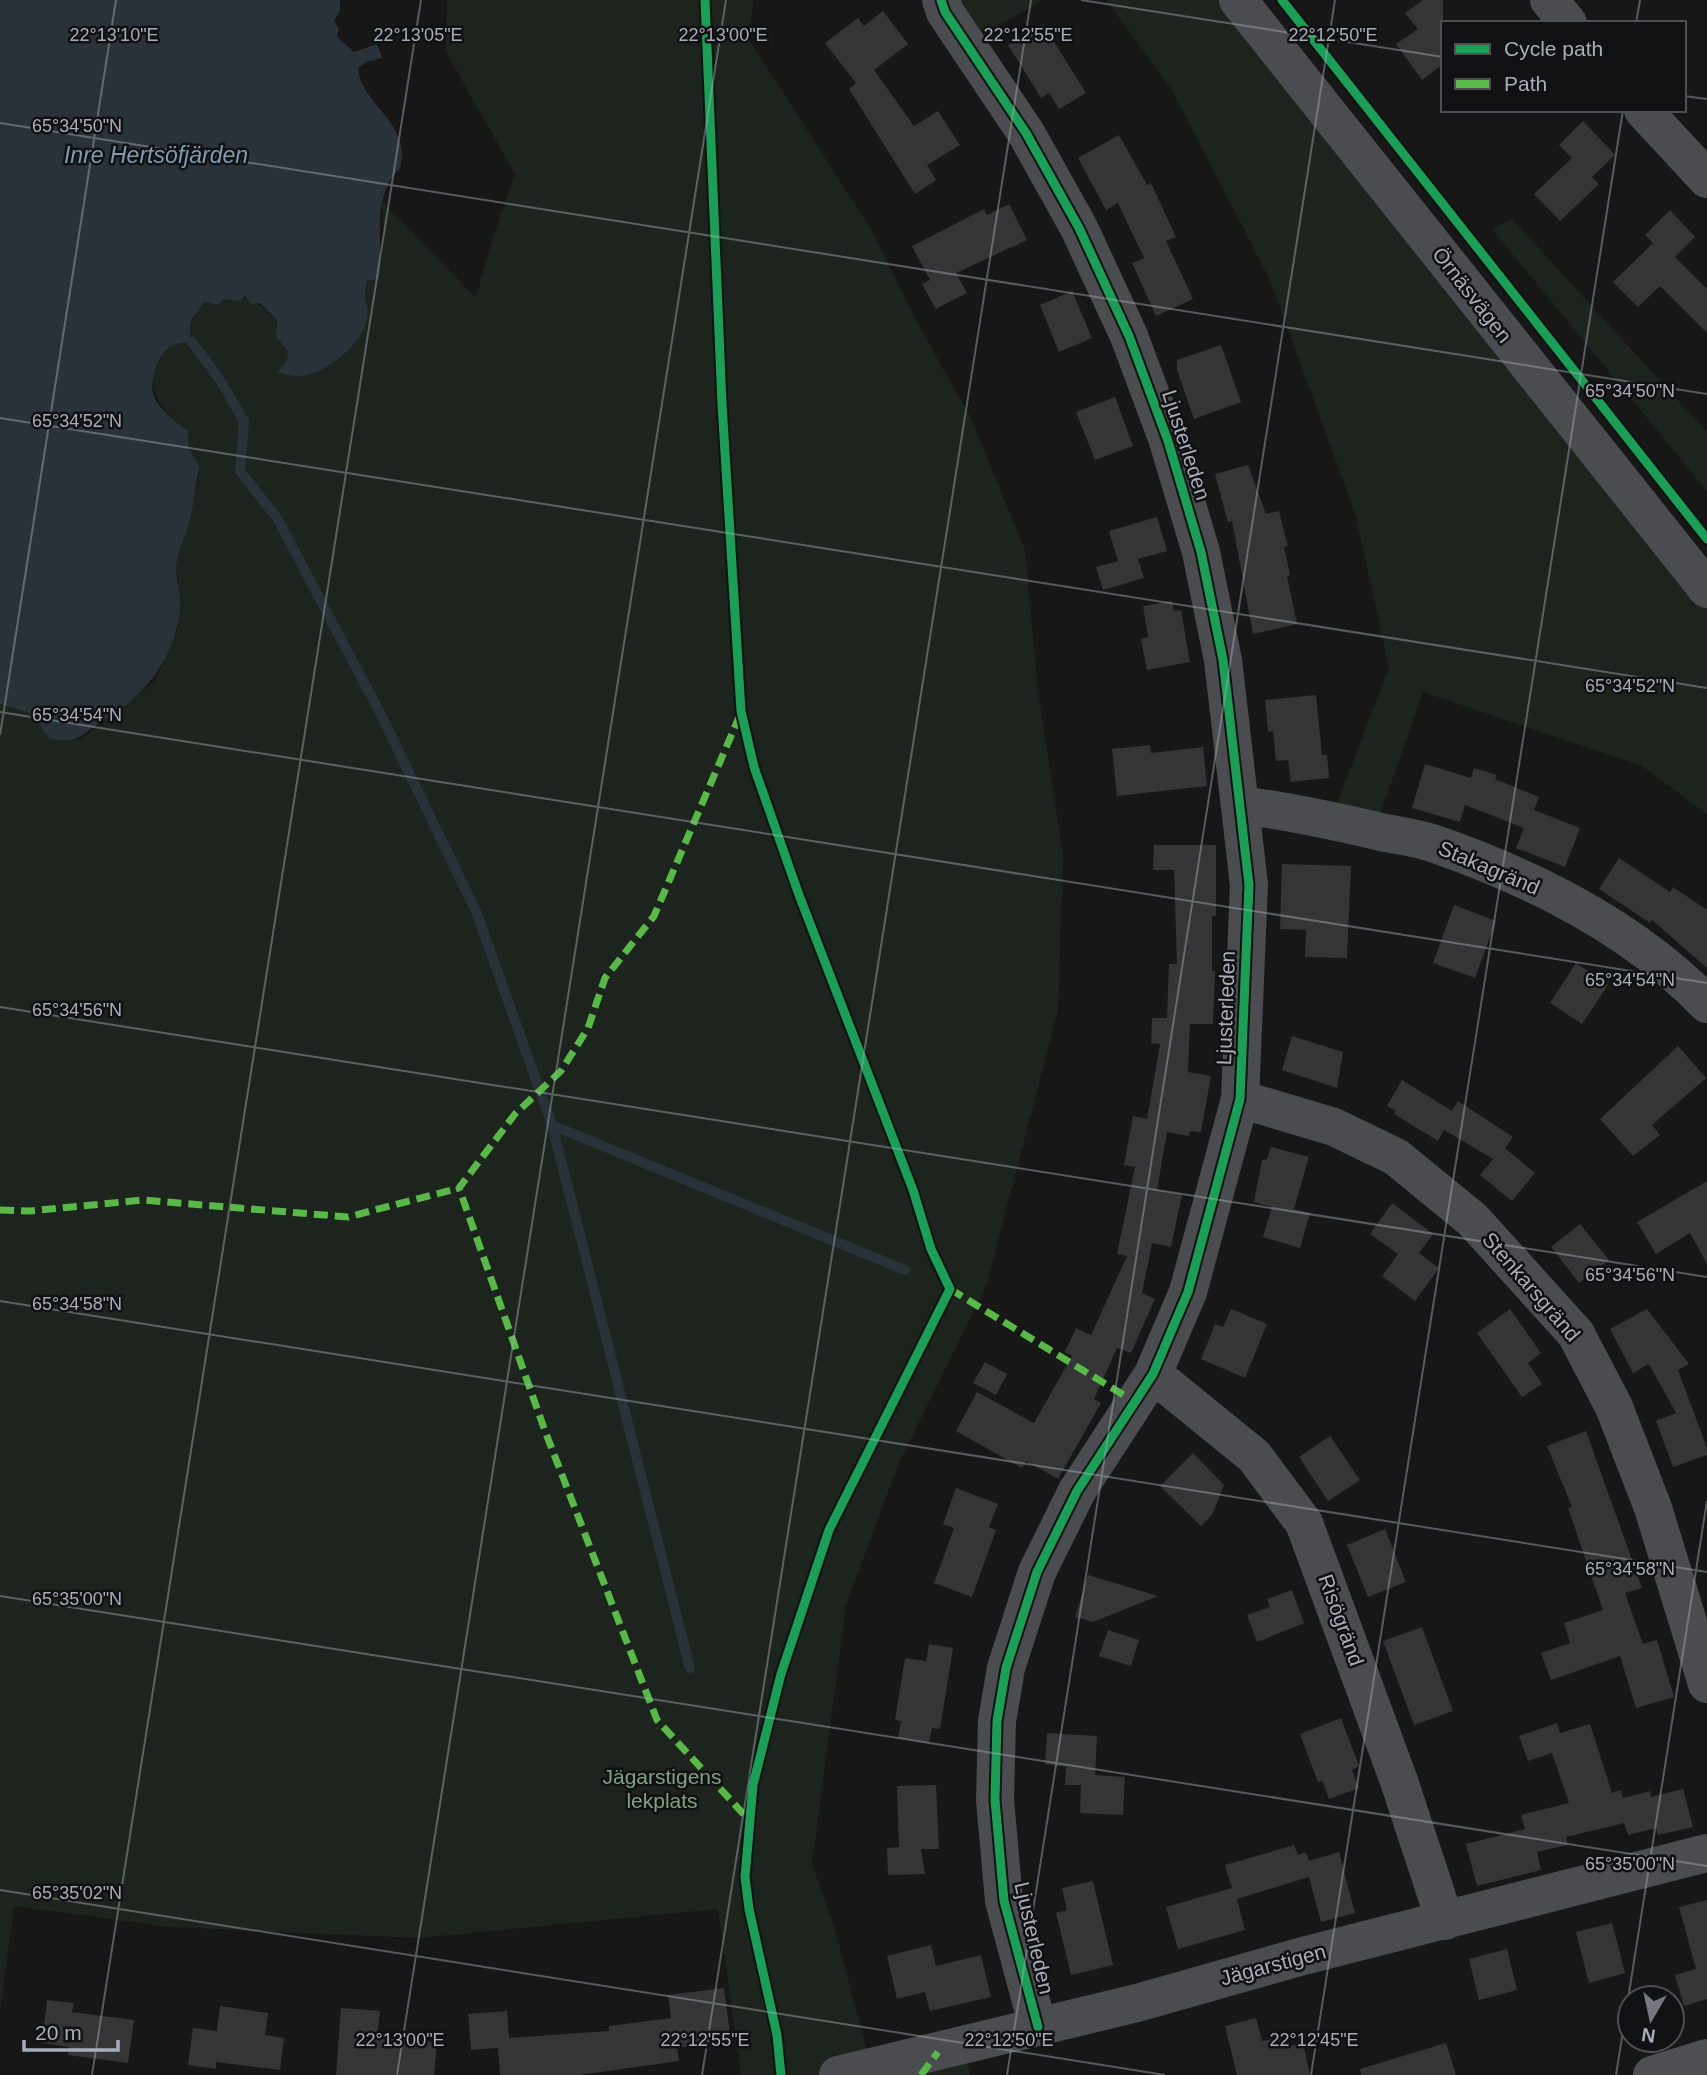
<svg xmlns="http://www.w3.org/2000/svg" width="1707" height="2075" font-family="Arial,sans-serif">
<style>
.green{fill:#1d241e}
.water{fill:#2a3239}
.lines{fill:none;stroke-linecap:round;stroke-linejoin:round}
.stream{stroke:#2a3239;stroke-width:10}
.building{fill:#353536}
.minor{stroke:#4b4c50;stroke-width:38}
.major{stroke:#4d4f52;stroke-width:38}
.quiet{stroke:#58b947;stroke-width:7;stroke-dasharray:14 7;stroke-linecap:butt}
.cycleway-casing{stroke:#111113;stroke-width:13}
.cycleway{stroke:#1a9f57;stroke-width:9}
.ticks{fill:none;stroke:#a8adb8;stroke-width:2;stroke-opacity:0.45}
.labels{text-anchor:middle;stroke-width:5;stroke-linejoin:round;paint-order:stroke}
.street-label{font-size:21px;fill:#a8adb8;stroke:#111113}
.park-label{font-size:21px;fill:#7fa381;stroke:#111113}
.water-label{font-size:23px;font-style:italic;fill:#7f9bb3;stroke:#111113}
.ticks-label{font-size:18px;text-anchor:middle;fill:#a8adb8;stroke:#111113;stroke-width:5;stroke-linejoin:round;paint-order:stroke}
</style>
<rect width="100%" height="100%" fill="#171717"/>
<path class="green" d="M447 0H754L748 38 872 231 920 328 970 416 1025 550 1038 691 1063 855 1058 1010 987 1284 898 1465 846 1605 812 1864 835 1930 871 2066 963 2042 970 2075H741L718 1909 419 1938 171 1927 14 1906 0 2013V704L30 713 40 726 79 740 115 715 156 679 167 655 177 631 180 607 176 562 190 519 200 468 189 449 188 431C161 411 139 384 165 351 170 345 180 341 186 334 194 325 193 311 205 303 210 300 220 300 226 299 255 296 255 302 277 320L276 336 289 352 287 361 278 371 301 376 338 358 356 342 367 307C359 288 371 279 380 262 387 247 382 217 382 201L476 298 492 240 515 174 446 52Z
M940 0H1043L966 44Z
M1106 0H1238L1707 589V814L1642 766 1423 692 1375 829 1331 819 1389 668 1356 516 1270 280 1172 90Z
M1512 219 1707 432V491L1492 229Z"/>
<path class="water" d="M0 0H340V11L334 21 339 29 337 37 354 52 377 44 382 58 366 62 358 68C360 99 396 115 401 147 403 154 401 162 400 169 370 195 384 243 379 279L367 281C361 301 370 302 367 318 363 344 325 375 299 376 291 376 284 374 277 372L287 361 288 352 276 336 277 320 260 303 251 304 245 296 239 301 223 299 219 305 205 302C194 315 186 324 192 342 183 343 173 342 166 350 156 360 147 388 156 401 165 414 176 422 188 431L189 449 200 467C194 484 195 502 190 519 187 533 180 546 177 560 174 575 181 592 180 608 176 658 144 697 102 722 79 735 80 744 50 739L30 713 0 704Z"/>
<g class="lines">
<path class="stream" d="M192 342 218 377 244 421 240 471 277 518 379 711 476 911 552 1125 690 1668
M552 1125 905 1270"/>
</g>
<path class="building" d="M1423 0H1443V64L1422 80 1396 44 1418 29 1405 13Z
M883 11 908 44 874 70 914 126 938 111 960 145 927 165 936 180 915 194 849 89 856 83 825 43 858 18 864 26Z
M1043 24 1086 93 1059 109 1049 93 1041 98 1008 45Z
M1583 121 1615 155 1592 177 1599 184 1560 221 1534 194 1572 158 1559 145Z
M1119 135 1147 185 1151 183 1176 237 1166 241 1193 299 1156 316 1132 263 1144 258 1118 203 1106 210 1078 158Z
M1009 204 1027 240 956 273 967 293 936 309 922 284 930 280 912 246 984 209 987 215Z
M1670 210 1695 237 1675 257 1707 289V333L1660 286 1638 307 1613 282 1653 243 1645 235Z
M1072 291 1092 338 1059 352 1040 305Z
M1221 345 1241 402 1194 419 1177 370V360Z
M1115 397 1133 446 1095 460 1076 412Z
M1248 465 1266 514 1279 511 1288 546 1284 547 1290 575 1287 576 1297 624 1253 634 1232 521 1228 522 1215 474Z
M1157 517 1167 551 1138 559 1144 578 1103 590 1096 567 1118 561 1109 531Z
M1172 601 1174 611 1181 610 1190 662 1147 670 1141 639 1148 637 1143 606Z
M1316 695 1322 755H1327L1329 778 1291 782 1288 760 1276 761 1273 731 1268 732 1265 700Z
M1150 745 1151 753 1203 747 1207 786 1117 796 1112 749Z
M1425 764 1471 778 1474 768 1497 775 1495 779 1539 797 1534 810 1580 828 1565 867 1516 848 1524 828 1465 805 1460 822 1412 808Z
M1154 845H1216V916H1212V971H1215L1213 1024H1190L1188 1072 1211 1076 1201 1132 1190 1131 1189 1136 1167 1132 1157 1190 1182 1195 1171 1247 1152 1243 1142 1293 1155 1299 1131 1353 1117 1348 1094 1399 1101 1403 1058 1479 1026 1461 1022 1468 956 1431 977 1392 1034 1423 1072 1356 1065 1352 1076 1328 1091 1335 1127 1256 1117 1254 1135 1167 1124 1165 1133 1116 1147 1119 1160 1044 1151 1043 1152 1018H1167L1169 964H1177L1174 870H1153Z
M1619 858 1670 892 1673 887 1707 910V968L1652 920 1650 923 1599 889Z
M1282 864 1351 866 1347 958 1305 957 1306 930 1280 929Z
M1454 905 1496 921 1475 978 1433 963Z
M1576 963 1608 985 1582 1024 1550 1003Z
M1292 1036 1343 1052 1337 1088 1282 1070Z
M1678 1046 1706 1078 1652 1125 1660 1135 1633 1156 1600 1119Z
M1402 1080 1452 1111 1458 1101 1513 1137 1505 1148 1535 1173 1512 1201 1480 1175 1493 1159 1444 1130 1438 1141 1394 1114 1396 1111 1387 1106Z
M1271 1147 1309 1157 1294 1209 1310 1213 1300 1248 1263 1237 1272 1207 1254 1202 1262 1160 1267 1159Z
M1707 1181V1264L1690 1233 1656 1254 1637 1222Z
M1392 1203 1433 1234 1419 1253 1439 1268 1415 1301 1382 1276 1398 1254 1370 1234Z
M1580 1224 1609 1260 1579 1283 1551 1247Z
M1231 1309 1267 1324 1245 1378 1201 1359 1215 1324 1223 1327Z
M1510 1309 1541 1353 1528 1363 1542 1384 1522 1397 1477 1333Z
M1647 1309 1689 1364 1678 1370 1707 1448V1455L1673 1467 1656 1421 1676 1413 1649 1364 1633 1373 1610 1329Z
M985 1362 1007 1374 996 1395 973 1383Z
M1586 1431 1642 1588 1625 1593 1643 1644 1657 1640 1674 1697 1636 1708 1620 1656 1551 1680 1541 1653 1570 1643 1564 1623 1603 1610 1568 1508 1572 1507 1547 1446Z
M1330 1436 1360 1480 1328 1501 1299 1457Z
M1193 1453 1224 1485 1212 1515 1201 1526 1160 1486Z
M956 1488 998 1504 989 1527 996 1530 972 1597 934 1583 954 1528 943 1524Z
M1385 1529 1406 1582 1368 1597 1347 1545Z
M1088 1575 1158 1596 1093 1622 1075 1617Z
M1292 1590 1304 1623 1257 1642 1247 1615 1270 1607 1267 1599Z
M1422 1627 1453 1711 1414 1725 1383 1641Z
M1108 1630 1139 1640 1131 1666 1099 1656Z
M929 1644 953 1648 940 1729 932 1728 929 1743 898 1738 901 1721 895 1720 905 1658 926 1661Z
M1341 1718 1359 1766 1352 1770 1359 1788 1329 1799 1322 1780 1318 1782 1300 1734Z
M1557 1723 1560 1733 1590 1724 1612 1793 1621 1790 1623 1798 1650 1791 1651 1797 1683 1789 1693 1827 1658 1835 1656 1828 1628 1835 1624 1823 1566 1837 1568 1845 1537 1852 1541 1870 1477 1886 1466 1844 1525 1829 1521 1815 1569 1803 1552 1753 1528 1761 1519 1736Z
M1047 1733 1097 1736 1095 1775 1125 1777 1123 1815 1080 1813 1081 1785H1065L1066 1767 1045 1764Z
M936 1785 939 1849H921L925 1874 888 1875 887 1848 899 1847 897 1786Z
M1294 1845 1298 1855 1306 1852 1309 1861 1339 1852 1355 1913 1321 1922 1309 1877 1237 1899 1245 1930 1178 1949 1166 1907 1232 1888 1225 1865Z
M1093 1881 1113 1965 1071 1975 1056 1913 1067 1910 1062 1888Z
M1707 1900V1999L1684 2006 1675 1975 1696 1969 1679 1907Z
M1612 1923 1625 1973 1589 1983 1576 1932Z
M931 1945 936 1966 981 1955 991 1997 930 2011 925 1992 897 1999 887 1956Z
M1507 1949 1517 1990 1479 2000 1469 1959Z
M724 1988 731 2041 677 2048 679 2061 579 2075H500L498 2048 471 2050 468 2014 507 2011 509 2038 609 2031V2026L671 2018 668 1995Z
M47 2000 74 2003 72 2012 134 2020 128 2063 68 2055 69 2047 42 2043Z
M220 2006 268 2013 265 2035 284 2038 280 2070 216 2062V2069L188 2065 193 2028 217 2031Z
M341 2008 380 2011 377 2037 437 2042 434 2075H336Z
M1256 2018 1262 2041 1286 2036 1289 2046 1303 2043 1310 2075H1237L1225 2026Z
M1446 2043 1456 2075H1361L1360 2069Z"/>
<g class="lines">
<path class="minor" d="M941 0 945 12 1026 133 1079 228 1129 336 1168 441 1201 552 1223 660 1249 885 1240 1099 1188 1292 1153 1374 1077 1491 1037 1572 1006 1668 997 1721 995 1800 1004 1901 1038 2027
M1238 0 1707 589
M1549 0 1568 23
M1643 110 1707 179
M1240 805C1288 811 1334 821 1381 832 1400 836 1420 838 1438 845 1535 879 1635 930 1707 1004
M1240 1099 1334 1127 1396 1157 1473 1220 1576 1334 1614 1407 1653 1508 1707 1684
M1153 1374 1254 1456 1304 1523 1399 1781 1445 1921
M838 2075 1137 2003 1303 1956 1707 1853"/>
<path class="major" d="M1652 2075 1707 2058"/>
<path class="quiet" d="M740 715 654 916 605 978 588 1028 561 1071 515 1114 459 1188 545 1431 657 1720 748 1819
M0 1210 30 1211 143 1200 348 1217 459 1188
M950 1289 1135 1402
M921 2075 938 2052"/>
<g class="cycleway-casing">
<path id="cycleway" d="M705 0 722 404 741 711 754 767 799 895 913 1190 931 1249 950 1289 829 1530 781 1674 753 1785 745 1877 749 1909 777 2035 781 2075
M941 0 945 12 1026 133 1079 228 1129 336 1168 441 1201 552 1223 660 1249 885 1240 1099 1188 1292 1153 1374 1077 1491 1037 1572 1006 1668 997 1721 995 1800 1004 1901 1038 2027
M1282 0 1707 539"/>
</g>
<use href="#cycleway" class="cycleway"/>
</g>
<path class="ticks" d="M1081 0 1443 57M1636 23 1640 0M1684 96 1707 99M0 123 1707 394M0 418 1707 688M0 712 1707 983M0 735 116 0M0 1007 1707 1277M0 1301 1707 1572M0 1596 1707 1866M0 1890 1165 2075M92 2075 421 0M397 2075 726 0M702 2075 1031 0M1007 2075 1335 0M1311 2075 1623 110M1616 2075 1707 1501"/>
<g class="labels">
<g class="street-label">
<text transform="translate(1472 295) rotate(52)" y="7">Örnäsvägen</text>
<text transform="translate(1186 445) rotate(72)" y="7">Ljusterleden</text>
<text transform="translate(1489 868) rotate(23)" y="7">Stakagränd</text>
<text transform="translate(1226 1008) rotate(-88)" y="7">Ljusterleden</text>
<text transform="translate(1531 1287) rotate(49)" y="7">Stenkarsgränd</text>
<text transform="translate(1341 1620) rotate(70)" y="7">Risögränd</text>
<text transform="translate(1034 1938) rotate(77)" y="7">Ljusterleden</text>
<text transform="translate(1273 1965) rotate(-15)" y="7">Jägarstigen</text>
</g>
<g class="park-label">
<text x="662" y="1784">Jägarstigens<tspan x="662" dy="24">lekplats</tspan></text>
</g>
<g class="water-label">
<text x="156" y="163">Inre Hertsöfjärden</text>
</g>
</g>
<g class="ticks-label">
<text x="114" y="41">22°13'10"E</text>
<text x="418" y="41">22°13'05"E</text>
<text x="723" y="41">22°13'00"E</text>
<text x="1028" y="41">22°12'55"E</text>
<text x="1333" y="41">22°12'50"E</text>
<text x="77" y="132">65°34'50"N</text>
<text x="1630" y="397">65°34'50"N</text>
<text x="77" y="427">65°34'52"N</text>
<text x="1630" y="692">65°34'52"N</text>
<text x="77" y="721">65°34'54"N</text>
<text x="1630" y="986">65°34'54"N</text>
<text x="77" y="1016">65°34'56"N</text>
<text x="1630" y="1281">65°34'56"N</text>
<text x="77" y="1310">65°34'58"N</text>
<text x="1630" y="1575">65°34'58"N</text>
<text x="77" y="1605">65°35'00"N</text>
<text x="1630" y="1870">65°35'00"N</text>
<text x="77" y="1899">65°35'02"N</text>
<text x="400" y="2046">22°13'00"E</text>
<text x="705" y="2046">22°12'55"E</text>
<text x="1009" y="2046">22°12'50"E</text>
<text x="1314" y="2046">22°12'45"E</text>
</g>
<rect x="1441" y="21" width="245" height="91" fill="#111113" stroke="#4d4f55" stroke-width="2"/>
<rect x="1455" y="44" width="35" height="10" fill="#1a9f57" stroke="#4d4f55" stroke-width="2"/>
<text x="1504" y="56" font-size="21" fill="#a8adb8">Cycle path</text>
<rect x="1455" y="79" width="35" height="10" fill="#58b947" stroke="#4d4f55" stroke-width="2"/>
<text x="1504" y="91" font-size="21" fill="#a8adb8">Path</text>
<g transform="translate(1651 2019) rotate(189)"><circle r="33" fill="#111113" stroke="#4d4f55" stroke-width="2"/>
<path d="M0-5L12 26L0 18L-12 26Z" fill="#757880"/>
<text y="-10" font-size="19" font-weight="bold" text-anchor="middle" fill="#a8adb8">N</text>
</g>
<path d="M24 2040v10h94v-10" fill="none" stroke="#a8adb8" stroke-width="3.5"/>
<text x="35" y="2040" font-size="21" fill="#a8adb8" stroke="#111113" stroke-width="5" paint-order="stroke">20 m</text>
</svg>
